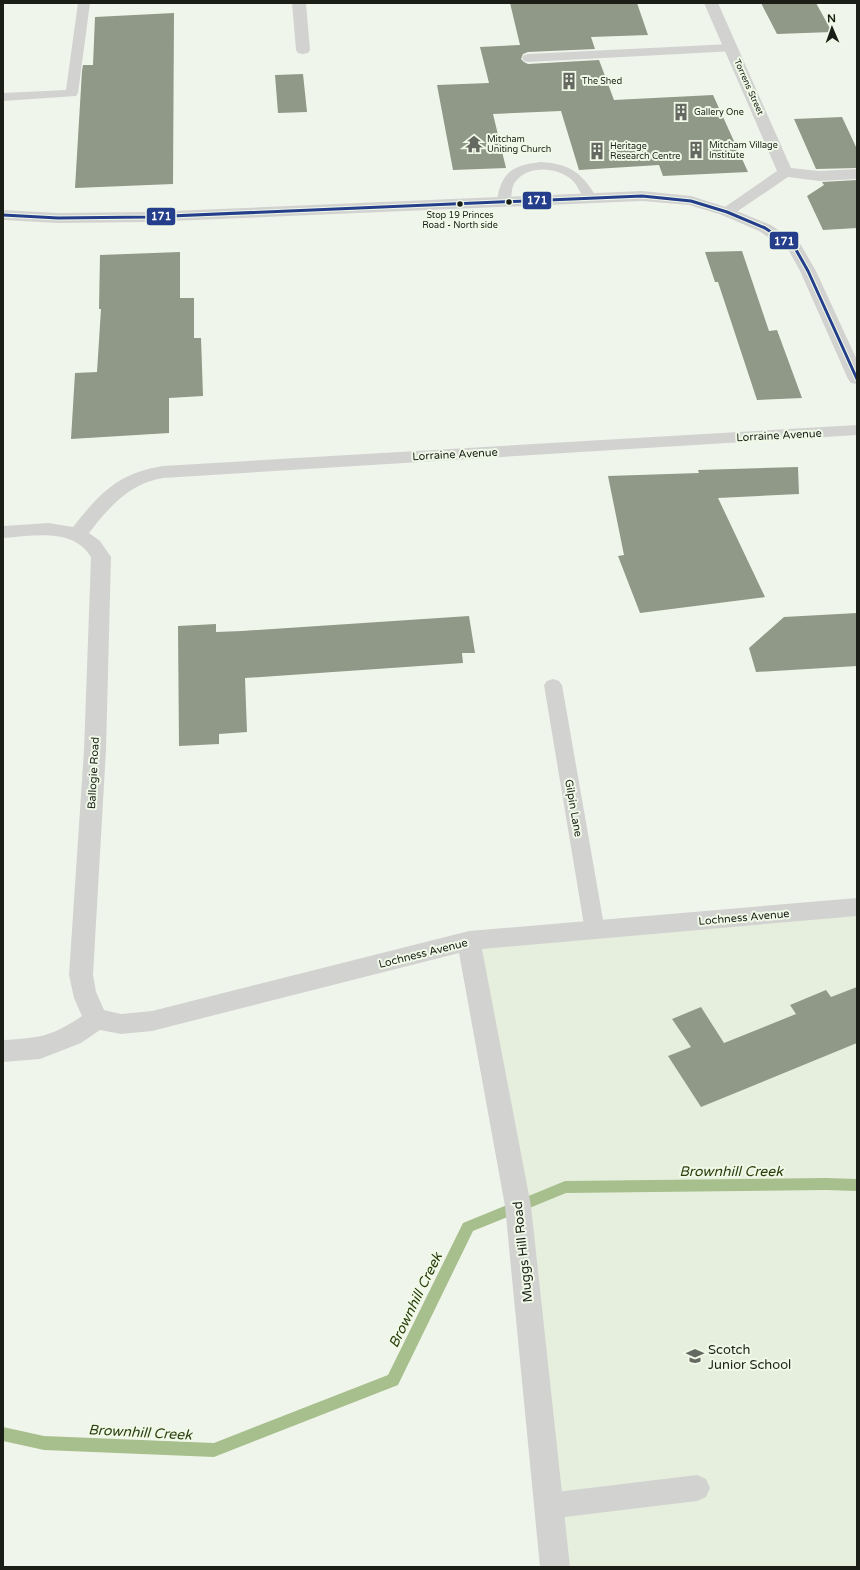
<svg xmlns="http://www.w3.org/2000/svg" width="860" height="1570" font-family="'Varela Round',sans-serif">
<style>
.built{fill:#e6efdd}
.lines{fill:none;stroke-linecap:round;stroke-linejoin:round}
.stream{fill:#a7bf8c;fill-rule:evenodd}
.building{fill:#909887}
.service{fill:#d2d3d1;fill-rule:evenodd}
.minor{fill:#d2d3d1;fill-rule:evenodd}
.tertiary{fill:#d2d3d1;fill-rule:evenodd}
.bus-1-casing{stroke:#f0f9e7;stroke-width:5}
.bus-1{stroke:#243e8c;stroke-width:3}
.bus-dot{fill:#1a1e17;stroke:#f0f9e7;stroke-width:1.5}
.labels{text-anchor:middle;stroke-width:4;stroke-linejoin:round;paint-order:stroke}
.far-poi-label{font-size:9px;fill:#1a1e17;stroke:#f0f9e7;text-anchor:start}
.far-street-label{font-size:9px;fill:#1a1e17;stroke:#f0f9e7}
.far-bus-label{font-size:9px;fill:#1a1e17;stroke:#f0f9e7}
.street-label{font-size:11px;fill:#1a1e17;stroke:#f0f9e7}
.near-street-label{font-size:13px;fill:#1a1e17;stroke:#f0f9e7}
.near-poi-label{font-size:13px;fill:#1a1e17;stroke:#f0f9e7;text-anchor:start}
.near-water-label{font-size:14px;font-style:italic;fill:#2a3f0c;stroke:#f0f9e7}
.line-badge{stroke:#f0f9e7;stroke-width:1.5}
.badge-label{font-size:11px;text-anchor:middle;font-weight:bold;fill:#fff}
</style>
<rect width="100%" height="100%" fill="#f0f5eb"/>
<path class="built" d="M857 907V1567H555L469 941Z"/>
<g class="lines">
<path class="stream" d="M826 1178 857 1179V1191L826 1190 566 1193 473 1231 398 1385 214 1457 44 1450 3 1441V1427L44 1436 214 1443 388 1375 463 1223 565 1181Z"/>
</g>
<path class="building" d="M510 3H637L648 35 591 37 595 49 528 52 523 54 521 59 524 62 528 64 599 60 614 100 713 95 748 172 663 176 659 165 579 170 561 111 493 114 506 168 453 170 437 85 489 83 480 47 520 45Z
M761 3H816L832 32 777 34Z
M174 13 173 184 75 188 82 71 83 65H93L95 17Z
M303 74 307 112 278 113 275 75Z
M842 117 857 149V168L816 169 794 119Z
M857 180V228L823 230 807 196 824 185 822 182Z
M742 251 769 331 777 330 802 398 757 400 718 282H715L705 252Z
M180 252V298H194V338H201L203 396 169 398V433L71 439 75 373 97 372 101 309H99L100 255Z
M798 467 799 494 718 498 765 597 640 613 618 556 624 555 608 476 699 473 698 470Z
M857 613V666L756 672 749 648 784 617Z
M469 616 475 653H462L463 663 245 678 247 732 219 734V744L179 746 178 626 216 624V632L242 631Z
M857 987V1043L701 1107 668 1056 691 1047 672 1019 701 1007 724 1043 796 1014 790 1005 826 990 831 997Z"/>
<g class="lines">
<path class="service" d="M78 3H90L78 93 76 96 3 101V93L66 90Z
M731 44 735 45 737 48 735 51 528 62 524 61 522 58 524 55 528 54Z
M541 162C571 164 582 173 597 198L595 201H585C581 194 578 186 572 180 557 167 529 165 516 181 510 187 513 197 509 204H499L497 201C501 172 513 165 541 162Z
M553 679 559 681 562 685 605 931 602 937 595 939 588 937 585 931 544 685 547 681Z
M697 1475 706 1479 710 1488 706 1497 697 1501 548 1519 539 1515 535 1506 539 1497 548 1493Z"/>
<path class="minor" d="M292 3H306L310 50 308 53 303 54 298 53 296 50Z
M704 3H718L791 168 819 171 857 169V179L819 181 788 177 732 215 727 217 722 215 719 212 722 209 777 171Z
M857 425V435L163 478C130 483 109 507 89 533L100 541 111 557 106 750 93 975 96 992 104 1010 121 1014 152 1011 469 931 857 898V916L482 949 531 1206 570 1567H540L505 1206 459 953 152 1031 121 1034 100 1030 81 1043 40 1059 3 1062V1040C39 1038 51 1037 82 1016L74 998 69 975 84 750 91 557C73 527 33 536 3 538V526L49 523 73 527C100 493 118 473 163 466Z"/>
<path class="tertiary" d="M642 191 691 196 732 209 771 225 801 245 816 271 857 360V384L851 383 848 379 800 271 789 251 759 231 722 215 689 205 642 201 147 222 58 223 3 220V210L58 213 147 212Z"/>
<g class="bus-1-casing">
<path id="bus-1" d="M3 215 58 218 147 217 642 196 691 201 727 212 765 228 795 248 808 271 857 379"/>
</g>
<use href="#bus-1" class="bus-1"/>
</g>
<defs>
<g id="building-bare" transform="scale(1.38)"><path d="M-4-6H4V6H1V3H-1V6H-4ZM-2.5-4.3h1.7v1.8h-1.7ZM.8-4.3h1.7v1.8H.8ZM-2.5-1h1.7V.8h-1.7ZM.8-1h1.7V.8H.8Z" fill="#656961" stroke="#f0f9e7" stroke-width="2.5" paint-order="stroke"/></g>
<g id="temple-bare" transform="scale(1.38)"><path d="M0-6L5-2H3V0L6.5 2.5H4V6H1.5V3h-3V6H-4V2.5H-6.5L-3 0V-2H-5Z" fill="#656961" stroke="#f0f9e7" stroke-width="2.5" paint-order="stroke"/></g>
<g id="school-bare" transform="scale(1.38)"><path d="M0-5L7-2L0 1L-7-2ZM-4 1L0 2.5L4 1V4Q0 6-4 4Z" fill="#656961" stroke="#f0f9e7" stroke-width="2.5" paint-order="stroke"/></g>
</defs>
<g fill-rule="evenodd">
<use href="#building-bare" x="569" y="81"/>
<use href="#building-bare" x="681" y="112"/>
<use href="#temple-bare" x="474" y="144"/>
<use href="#building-bare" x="696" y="150"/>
<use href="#building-bare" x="597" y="151"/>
<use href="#school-bare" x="695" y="1356"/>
</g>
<g class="bus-dot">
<circle cx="509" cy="202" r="3.5"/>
<circle cx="460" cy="204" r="3.5"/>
</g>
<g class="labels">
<g class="far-poi-label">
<text x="582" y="84">The Shed</text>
<text x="694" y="115">Gallery One</text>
<text x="487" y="142">Mitcham<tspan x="487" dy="10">Uniting Church</tspan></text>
<text x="709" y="148">Mitcham Village<tspan x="709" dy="10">Institute</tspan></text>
<text x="610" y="149">Heritage<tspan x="610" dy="10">Research Centre</tspan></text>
</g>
<g class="far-street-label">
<text transform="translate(749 87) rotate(66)" y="3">Torrens Street</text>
</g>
<g class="far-bus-label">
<text x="460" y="218">Stop 19 Princes<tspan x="460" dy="10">Road - North side</tspan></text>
</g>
<g class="street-label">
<text transform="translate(779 435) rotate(-3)" y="4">Lorraine Avenue</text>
<text transform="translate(455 454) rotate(-3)" y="4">Lorraine Avenue</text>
<text transform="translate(93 773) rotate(-87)" y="4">Ballogie Road</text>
<text transform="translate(574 808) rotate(80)" y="4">Gilpin Lane</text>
<text transform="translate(744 917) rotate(-5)" y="4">Lochness Avenue</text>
<text transform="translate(423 953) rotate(-14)" y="4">Lochness Avenue</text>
</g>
<g class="near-street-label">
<text transform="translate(522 1252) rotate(-96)" y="5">Muggs Hill Road</text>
</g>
<g class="near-poi-label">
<text x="708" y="1354">Scotch<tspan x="708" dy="15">Junior School</tspan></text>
</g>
<g class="near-water-label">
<text x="731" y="1176">Brownhill Creek</text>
<text transform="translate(415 1300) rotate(-64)" y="5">Brownhill Creek</text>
<text transform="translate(140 1432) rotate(3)" y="5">Brownhill Creek</text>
</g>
</g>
<g class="line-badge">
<rect x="522" y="191" width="30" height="19" rx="4" fill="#243e8c"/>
<rect x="146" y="207" width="30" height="19" rx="4" fill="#243e8c"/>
<rect x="769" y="231" width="30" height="19" rx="4" fill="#243e8c"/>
</g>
<g class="badge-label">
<text x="537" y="204">171</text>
<text x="161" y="220">171</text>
<text x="784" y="245">171</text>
</g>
<rect width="860" height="1570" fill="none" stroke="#1a1e17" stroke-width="8"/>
<g transform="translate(832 28) rotate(358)" stroke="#f0f9e7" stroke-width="3" paint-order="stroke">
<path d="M0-3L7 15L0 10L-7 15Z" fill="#1a1e17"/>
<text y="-6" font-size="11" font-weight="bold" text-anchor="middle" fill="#1a1e17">N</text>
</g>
</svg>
